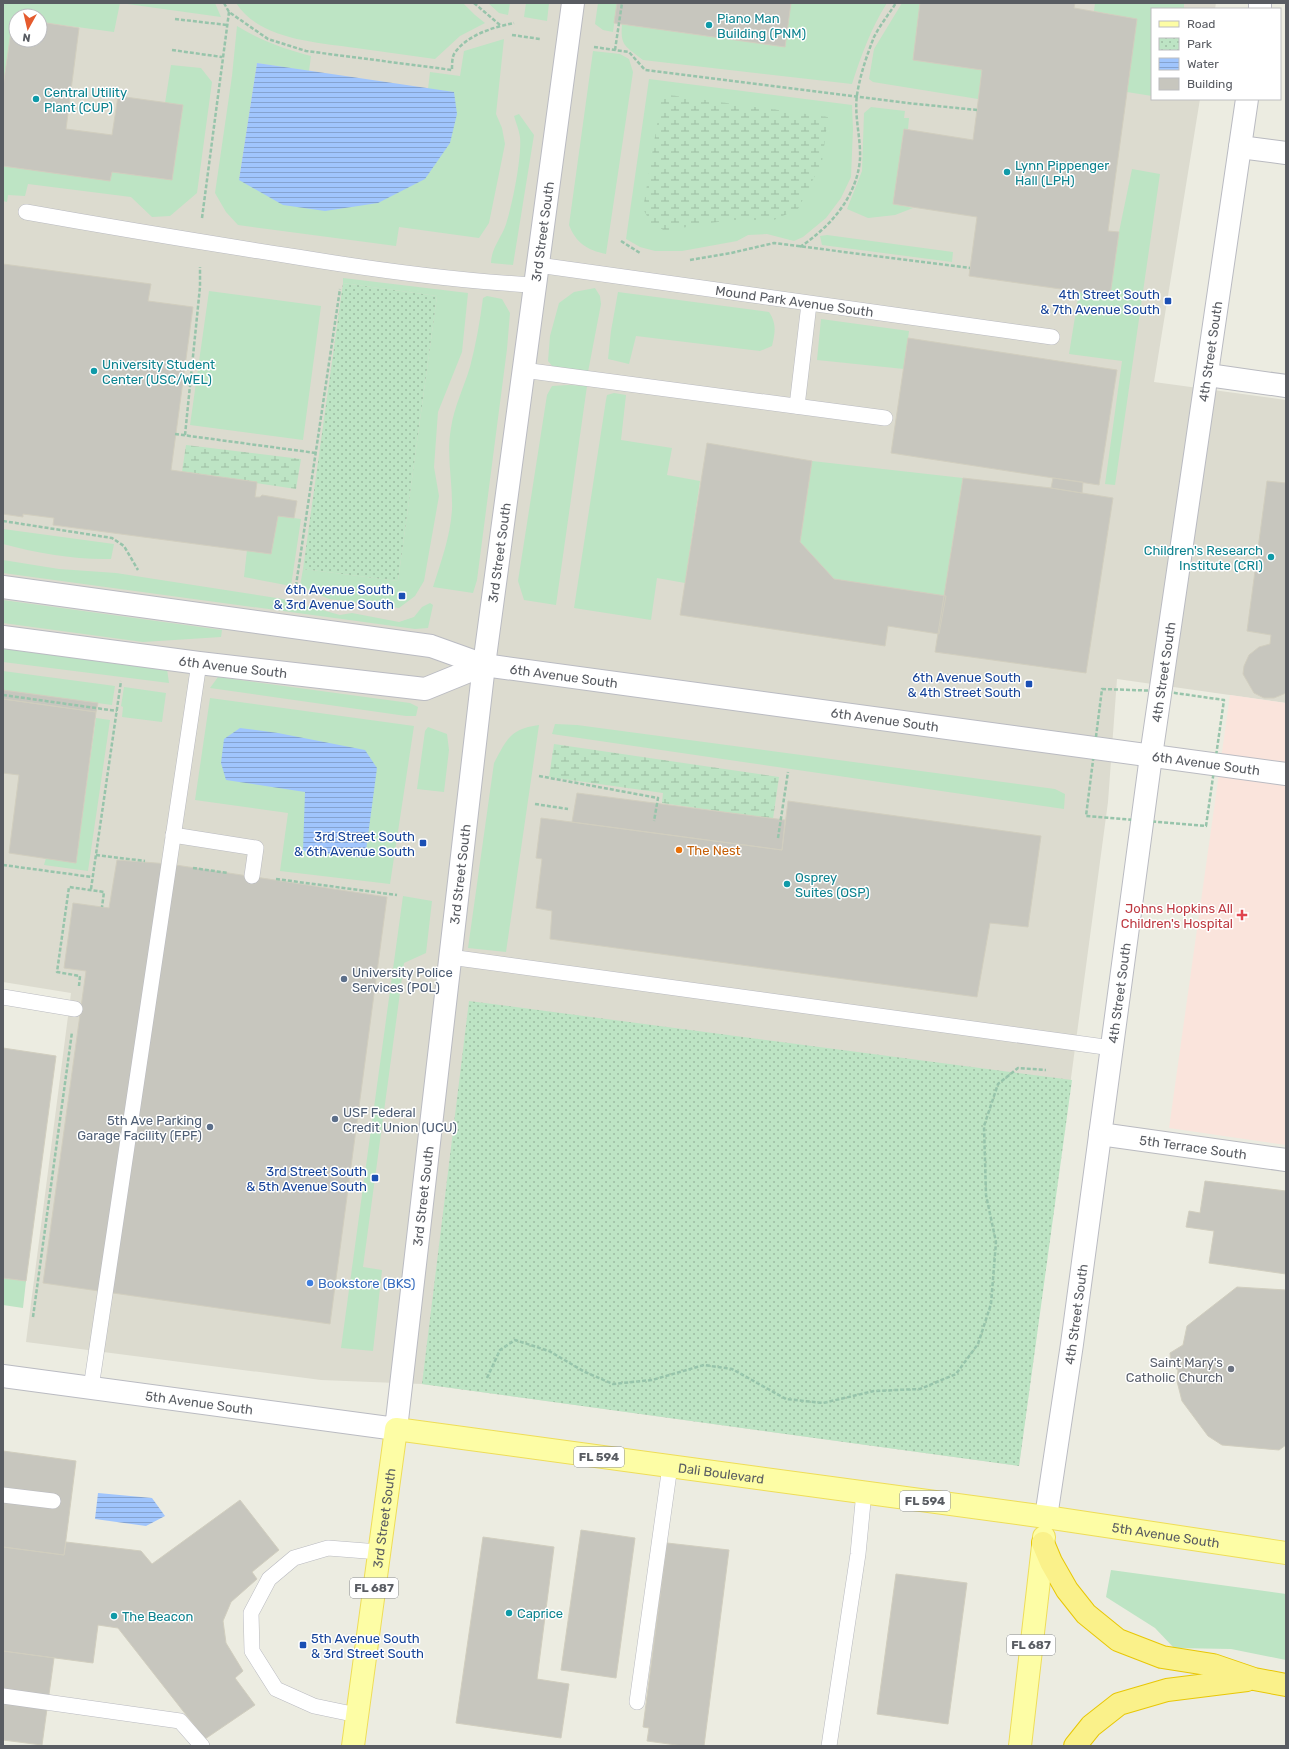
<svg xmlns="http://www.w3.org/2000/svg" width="1289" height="1749" font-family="Rubik,sans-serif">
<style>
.education{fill:#dcdbcf;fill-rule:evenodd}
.medical{fill:#fae4dc}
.green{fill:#bde4c4}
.wetland{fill:url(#wetland-marsh)}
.park{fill:url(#park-dots)}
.water{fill:url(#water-rules)}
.building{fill:#c7c6be;stroke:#d1cebf}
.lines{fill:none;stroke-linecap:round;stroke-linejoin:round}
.lane-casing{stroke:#b9bac0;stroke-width:16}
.street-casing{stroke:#b9bac0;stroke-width:24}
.secondary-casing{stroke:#babbc2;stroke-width:24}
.primary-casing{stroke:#eedd58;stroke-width:24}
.highway-casing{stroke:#e8c705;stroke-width:24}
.path{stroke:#97c4ab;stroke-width:2.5;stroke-dasharray:4 2;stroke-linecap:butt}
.lane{stroke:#fff;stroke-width:15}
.street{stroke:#fff;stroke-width:22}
.secondary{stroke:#fff;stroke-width:22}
.primary{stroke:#fdfda5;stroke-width:22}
.highway{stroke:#faf18a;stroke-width:22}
.culture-dot{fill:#0f9aa8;stroke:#fff;stroke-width:1.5}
.transit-dot{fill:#1a4fb4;stroke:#fff;stroke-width:1.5}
.food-dot{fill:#e8710a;stroke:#fff;stroke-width:1.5}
.health-dot{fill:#e0444e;stroke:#fff;stroke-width:1.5}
.service-dot{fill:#5c6f8a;stroke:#fff;stroke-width:1.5}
.shop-dot{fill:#3f7fe0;stroke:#fff;stroke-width:1.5}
.worship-dot{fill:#6b7280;stroke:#fff;stroke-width:1.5}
.labels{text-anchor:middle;stroke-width:3;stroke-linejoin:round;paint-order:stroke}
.shield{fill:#fff;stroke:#8b8d91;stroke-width:1}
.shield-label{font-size:12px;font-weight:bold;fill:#595c62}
.culture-label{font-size:13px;fill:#0d838f;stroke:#fff;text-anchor:start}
.street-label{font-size:13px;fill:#595c62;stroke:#fff}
.transit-label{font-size:13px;fill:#164399;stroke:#fff;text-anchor:end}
.food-label{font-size:13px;fill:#c56008;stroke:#fff;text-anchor:start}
.health-label{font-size:13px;fill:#be3a42;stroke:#fff;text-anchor:end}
.service-label{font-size:13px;fill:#4e5e75;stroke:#fff;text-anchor:start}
.shop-label{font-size:13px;fill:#366cbe;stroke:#fff;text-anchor:start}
.worship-label{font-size:13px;fill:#5b616d;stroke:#fff;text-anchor:end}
</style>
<defs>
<pattern id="wetland-marsh" width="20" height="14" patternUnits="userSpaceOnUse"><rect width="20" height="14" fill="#bde4c4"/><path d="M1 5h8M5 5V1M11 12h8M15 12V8" fill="none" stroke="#9dbca3"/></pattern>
<pattern id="park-dots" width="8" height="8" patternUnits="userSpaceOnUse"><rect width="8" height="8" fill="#bde4c4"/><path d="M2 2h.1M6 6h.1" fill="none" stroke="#9dbca3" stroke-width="1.8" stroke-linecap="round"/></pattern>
<pattern id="water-rules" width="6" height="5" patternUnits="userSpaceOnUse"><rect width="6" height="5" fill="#a0c5fd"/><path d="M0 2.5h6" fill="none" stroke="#85a3d0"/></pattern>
</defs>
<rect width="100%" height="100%" fill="#ecece1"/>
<path class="education" d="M3 3H1216L1215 9H1152V99H1200L1154 382 1286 400V703L1117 679 1108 802 1019 1466 422 1384 321 1380 26 1342 71 993 3 982ZM16 16H40V40H16Z"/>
<path class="medical" d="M1230 695 1286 703V1145L1169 1128Z"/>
<path class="green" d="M3 3H120L114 32 40 22V16H16V18H13L3 87Z
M120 3H215L221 17Z
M236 3H463L475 15 485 23 460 36 435 59C409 55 382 52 356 48 316 42 260 40 236 3Z
M488 3H510L508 15 499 13Z
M526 3H549L547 21 524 17Z
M598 3H617L613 32 603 30 595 24Z
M791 3H887C871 28 861 56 852 84L643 60C626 46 620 47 622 24L785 47Z
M902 3H920L913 60 982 70 978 99 873 82 869 79 874 49Z
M1095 3H1184V9H1152V96L1127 92 1136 19 1094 11Z
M237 26C261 41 284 49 311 56L309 71 257 63 239 180 454 92 428 89 430 72 460 76 464 51 504 39 496 114 502 128 505 144 489 223 479 238 399 227 396 246 238 225 226 212 215 193 232 76Z
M593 51 620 54 629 59 633 72 606 254C587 250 576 243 569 225Z
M171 65 201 68 212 82 197 193 170 216 152 217 131 197 28 184 25 196 8 195 7 202 3 201V166L110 181 112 172 172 180 183 106 165 103Z
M649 79 852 105 853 129 851 177 841 198 826 218 803 237 794 241 767 234 748 235 737 241 682 251H655L640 247 626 239Z
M871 107 905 111 904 118H909L908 129H904L893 204 913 208 895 215 868 218 847 209 862 171 864 113Z
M519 114 534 135 513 265 491 263C491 250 500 239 505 227 512 207 522 157 520 137 519 130 516 123 514 116Z
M1132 169 1160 174 1115 485 1105 484 1122 361 1069 354 1079 292 1110 296 1119 232Z
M827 235 953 252 952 262 822 245 820 236Z
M343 278 468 293 462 352 438 412 434 467 439 496 424 581 415 596 399 608 329 599 300 586 303 569 398 581 437 296 343 283Z
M595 288 600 296 601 304 588 372 553 367 548 361 550 336 559 303 574 292Z
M209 291 321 306 303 440 190 425Z
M618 292 769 312C777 324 775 333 772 346L760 351 636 336 629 364 608 359 611 331Z
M487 296 502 299 510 313 507 349 477 580 473 593 433 587C441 561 450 538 452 510 453 483 446 456 451 428 454 407 464 387 470 367 476 344 480 321 483 298Z
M821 319 909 331 904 369 817 360Z
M568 385 587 386 556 605 524 600 518 581 547 395 552 386Z
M614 393 626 395 621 440 672 448 667 475 700 481 685 583 657 578 651 620 574 608 606 400 607 395Z
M812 461 963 478 946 596 834 579 800 542Z
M278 516 301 519 291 586 244 577 247 550 271 553Z
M3 529 114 544 111 559C77 560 36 553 3 544Z
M3 560 59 569 116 573 283 599 340 615 352 613 399 622 414 617 422 607 430 603 433 605 428 628 415 629 3 573Z
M3 600 222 630 221 637 143 642 3 623Z
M3 646 167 669 169 683 3 662Z
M3 671 115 686 112 705 3 690Z
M218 677 410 703 418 707 416 716H406L210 688Z
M124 687 166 693 162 722 122 717 123 707 121 706Z
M210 698 414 726 390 884 280 871 288 813 195 800Z
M96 718 110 720 88 871 44 865 46 858 76 862Z
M555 724 577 725 1055 789 1065 794 1064 809 552 734Z
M539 725 506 952 468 948 494 763C507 739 510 729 539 725Z
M428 727 447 734 449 750 444 792 417 789 425 731Z
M403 896 432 901 426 953 404 963 363 1267 382 1270 373 1351 341 1348Z
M3 1278 26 1281 23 1308 3 1305Z
M1111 1570 1286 1594V1660L1231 1649 1174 1648 1155 1628 1106 1597Z"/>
<path class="wetland" d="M662 94 828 117 822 162 798 209 774 220H733L703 224 665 231 651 223 643 209Z
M186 445 301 459 296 489 182 472Z
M554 744 779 777 773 819 662 803 663 793 549 777Z"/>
<path class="park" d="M343 283 437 296 398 581 303 569Z
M469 1001 1072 1080 1019 1466 422 1384Z"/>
<path class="water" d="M257 63 454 92 457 114 450 143 425 179 378 203 325 211 283 205 239 180Z
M240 728 278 733 365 750 377 768 365 858 303 851 305 792 226 780 221 763 224 739Z
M98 1493 152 1498 165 1516 146 1526 95 1519Z"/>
<path class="building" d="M617 3H791L785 47 614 23Z
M920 3H1075L1074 8 1137 19 1108 231 1119 232 1110 296 969 276 977 217 893 204 904 129 973 140 977 110 982 70 913 60Z
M13 18H16V40H40V22L79 28 66 129 112 135 118 96 183 105 172 180 112 172 110 181 3 166V87Z
M3 264 151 284 148 301 193 307 171 470 257 482 255 497H260L262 495 297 501 294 518 278 516 271 554 53 525 54 518 23 514V517L3 514Z
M908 338 1117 370 1099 485 891 453Z
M707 443 812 461 800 542 834 579 946 596 939 634 888 626 885 646 680 615Z
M963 478 1051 488 1113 498 1086 673 935 652Z
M1053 478 1083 482 1082 493 1051 488Z
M1267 481 1286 483V693L1274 698H1264L1254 693 1243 674 1244 666 1249 655 1259 647 1270 644 1271 635 1247 631Z
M3 690 98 703 96 712 3 699Z
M3 699 96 712 76 863 9 853 19 775 3 773Z
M577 793 785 820 782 850 572 822Z
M788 801 1041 836 1028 927 990 923 977 997 550 939 552 911 536 908 542 859 536 858 541 818 782 850Z
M117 860 169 864 387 897 330 1324 43 1283 86 971 64 968 73 903 109 908Z
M3 1048 56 1056 26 1281 3 1278Z
M1205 1181 1286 1191V1274L1209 1263 1214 1231 1186 1227 1189 1211 1200 1213Z
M1237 1287 1286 1290V1445L1279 1450 1222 1445 1208 1436 1182 1401 1177 1381 1178 1370 1171 1365 1170 1353 1183 1345 1187 1326Z
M3 1451 76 1461 64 1555 3 1547Z
M240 1500 279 1550 252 1572 257 1579 231 1602 223 1621 226 1643 243 1671 235 1678 255 1705 205 1739 118 1628 98 1625 93 1663 3 1651V1547L64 1555 66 1542 141 1551 152 1564Z
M581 1530 635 1538 616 1678 561 1670Z
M483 1537 554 1547 537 1679 569 1684 561 1738 456 1723Z
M667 1543 729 1550 704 1746H684L647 1741 649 1728 643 1727Z
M896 1574 967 1583 948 1724 877 1714Z
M3 1651 54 1658 42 1745 3 1740Z"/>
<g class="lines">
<g class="lane-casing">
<g id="lane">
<path d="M26 212C116 228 207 243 297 257 376 270 455 281 535 285"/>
<path id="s1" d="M538 265 1052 337"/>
<path d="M523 370 885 418"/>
<path d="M797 406 809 304"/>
<path d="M173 835 256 848 252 876"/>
<path d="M450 957 1112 1048"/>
<path d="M3 997 75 1009"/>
<path d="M91 1388 199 663"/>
<path d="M3 1495 53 1501"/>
<path d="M3 1696 180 1721 202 1746"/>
<path d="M637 1702 670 1466"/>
<path d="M357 1715 314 1706 276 1689 252 1651 251 1613 269 1579 294 1558 328 1548 379 1552"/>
<path d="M829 1746 858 1554 864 1492"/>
</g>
</g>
<g class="street-casing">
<g id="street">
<path d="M1240 147 1286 153"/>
<path d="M1208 375 1286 386"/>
<path id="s2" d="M1100 1134 1286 1160"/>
</g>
</g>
<g class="secondary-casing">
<g id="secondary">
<path d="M1260 9V3"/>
<path id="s3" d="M3 587 431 646 484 665 1286 774"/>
<path id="s4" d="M3 637 199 663 425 689 484 665"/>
<path id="s5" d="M3 1376 396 1429 484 665 573 3"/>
<path id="s6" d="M1046 1517 1072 1344 1151 756 1247 99"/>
</g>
</g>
<g class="primary-casing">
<g id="primary">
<path id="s7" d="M353 1746 396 1429 1046 1517 1286 1553"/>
<path d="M1020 1746 1044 1537"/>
</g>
</g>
<g class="highway-casing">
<path id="highway" d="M1043 1543 1051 1562 1067 1590 1086 1614 1118 1640 1162 1657 1213 1665 1254 1679 1286 1685
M1075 1746 1091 1726 1119 1704 1167 1690 1247 1680"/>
</g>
<path class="path" d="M224 3 229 12 268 39 306 51 452 70C452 65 452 58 454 54 466 35 494 27 514 23
M474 3 500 25
M175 19 227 25
M512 35 540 39
M594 47 629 52 645 70 907 103 977 110
M172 50 222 57
M615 50 622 3
M202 218 229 12
M621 241 640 253
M800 247C830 227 857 197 860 159 861 138 854 116 857 95 860 75 867 55 874 37 880 25 889 14 896 3
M690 260 731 253 774 243 970 268
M175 434 316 453
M185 435 200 287V267
M3 521 112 538 124 546 138 570
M295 592 340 289
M1102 689 1161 691 1224 700 1206 826 1086 816Z
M3 695 117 711
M539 776 658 798 654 821
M535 804 568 809
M778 838 788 772
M96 855 145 861
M3 865 92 877
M193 868 228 873
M276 879 397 895
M91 889 121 681
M79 986 80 976 57 972 69 887 104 892 102 907
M33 1317 72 1032
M487 1378 500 1350 515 1340 549 1351 585 1372 613 1384 652 1380 704 1365 732 1369 786 1399 823 1403 874 1391 920 1389 956 1374 978 1344 991 1304 996 1242 986 1195 984 1126 998 1084 1018 1068 1046 1070"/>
<use href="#lane" class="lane"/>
<use href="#street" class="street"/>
<use href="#secondary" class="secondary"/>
<use href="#primary" class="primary"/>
<use href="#highway" class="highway"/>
</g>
<g class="culture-dot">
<circle cx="709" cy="25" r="4"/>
<circle cx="36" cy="99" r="4"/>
<circle cx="1007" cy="172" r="4"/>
<circle cx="94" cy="371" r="4"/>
<circle cx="1271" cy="557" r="4"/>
<circle cx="787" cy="884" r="4"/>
<circle cx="509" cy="1613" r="4"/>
<circle cx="114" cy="1616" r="4"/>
</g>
<g class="transit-dot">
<rect x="1164" y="297" width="8" height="8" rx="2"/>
<rect x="398" y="592" width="8" height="8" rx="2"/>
<rect x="1025" y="680" width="8" height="8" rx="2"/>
<rect x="419" y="839" width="8" height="8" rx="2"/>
<rect x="371" y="1174" width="8" height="8" rx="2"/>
<rect x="299" y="1641" width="8" height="8" rx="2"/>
</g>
<circle class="food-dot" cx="679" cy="850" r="4"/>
<path class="health-dot" d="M1240 909h4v4h4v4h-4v4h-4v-4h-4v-4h4z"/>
<g class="service-dot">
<circle cx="344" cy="979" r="4"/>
<circle cx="335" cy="1119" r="4"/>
<circle cx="210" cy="1127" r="4"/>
</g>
<circle class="shop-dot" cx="310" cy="1283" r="4"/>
<circle class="worship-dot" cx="1231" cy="1369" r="4"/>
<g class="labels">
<g class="shield">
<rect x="574" y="1447" width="50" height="20" rx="3"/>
<rect x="900" y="1491" width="50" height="20" rx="3"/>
<rect x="350" y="1578" width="48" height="20" rx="3"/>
<rect x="1007" y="1635" width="48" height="20" rx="3"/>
</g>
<g class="shield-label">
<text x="599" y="1461">FL 594</text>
<text x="925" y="1505">FL 594</text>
<text x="374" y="1592">FL 687</text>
<text x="1031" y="1649">FL 687</text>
</g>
<g class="culture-label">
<text x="717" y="23">Piano Man<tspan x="717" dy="15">Building (PNM)</tspan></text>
<text x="44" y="97">Central Utility<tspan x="44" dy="15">Plant (CUP)</tspan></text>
<text x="1015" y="170">Lynn Pippenger<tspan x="1015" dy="15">Hall (LPH)</tspan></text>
<text x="102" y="369">University Student<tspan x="102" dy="15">Center (USC/WEL)</tspan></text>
<text x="1263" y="555" text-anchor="end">Children's Research<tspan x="1263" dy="15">Institute (CRI)</tspan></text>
<text x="795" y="882">Osprey<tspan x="795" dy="15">Suites (OSP)</tspan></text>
<text x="517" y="1618">Caprice</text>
<text x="122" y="1621">The Beacon</text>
</g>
<g class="street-label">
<text dy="5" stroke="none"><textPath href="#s5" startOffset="1603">3rd Street South</textPath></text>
<text dy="5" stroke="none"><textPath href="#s1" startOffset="259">Mound Park Avenue South</textPath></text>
<text dy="5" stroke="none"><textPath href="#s6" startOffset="1177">4th Street South</textPath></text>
<text dy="5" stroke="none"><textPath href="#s5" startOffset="1279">3rd Street South</textPath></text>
<text dy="5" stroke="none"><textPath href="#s4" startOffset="232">6th Avenue South</textPath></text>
<text dy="5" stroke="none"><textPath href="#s6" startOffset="853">4th Street South</textPath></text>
<text dy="5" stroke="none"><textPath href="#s3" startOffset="569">6th Avenue South</textPath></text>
<text dy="5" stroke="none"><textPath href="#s3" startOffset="893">6th Avenue South</textPath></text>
<text dy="5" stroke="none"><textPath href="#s3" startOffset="1217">6th Avenue South</textPath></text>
<text dy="5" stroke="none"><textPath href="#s5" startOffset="955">3rd Street South</textPath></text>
<text dy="5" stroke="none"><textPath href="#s6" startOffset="529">4th Street South</textPath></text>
<text dy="5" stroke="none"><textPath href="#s2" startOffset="94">5th Terrace South</textPath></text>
<text dy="5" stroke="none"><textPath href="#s5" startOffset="631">3rd Street South</textPath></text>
<text dy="5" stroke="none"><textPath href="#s6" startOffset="205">4th Street South</textPath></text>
<text dy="5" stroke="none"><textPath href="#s5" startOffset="198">5th Avenue South</textPath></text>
<text dy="5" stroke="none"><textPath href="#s7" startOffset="648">Dali Boulevard</textPath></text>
<text dy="5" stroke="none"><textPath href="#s7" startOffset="230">3rd Street South</textPath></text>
<text dy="5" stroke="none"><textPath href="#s7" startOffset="1097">5th Avenue South</textPath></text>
</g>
<g class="transit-label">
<text x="1160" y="299">4th Street South<tspan x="1160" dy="15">&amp; 7th Avenue South</tspan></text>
<text x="394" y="594">6th Avenue South<tspan x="394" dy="15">&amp; 3rd Avenue South</tspan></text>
<text x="1021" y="682">6th Avenue South<tspan x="1021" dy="15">&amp; 4th Street South</tspan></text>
<text x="415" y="841">3rd Street South<tspan x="415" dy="15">&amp; 6th Avenue South</tspan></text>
<text x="367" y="1176">3rd Street South<tspan x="367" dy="15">&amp; 5th Avenue South</tspan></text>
<text x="311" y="1643" text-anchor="start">5th Avenue South<tspan x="311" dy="15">&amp; 3rd Street South</tspan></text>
</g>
<g class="food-label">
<text x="687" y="855">The Nest</text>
</g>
<g class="health-label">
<text x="1233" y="913">Johns Hopkins All<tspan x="1233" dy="15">Children's Hospital</tspan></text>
</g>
<g class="service-label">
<text x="352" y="977">University Police<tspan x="352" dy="15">Services (POL)</tspan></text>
<text x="343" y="1117">USF Federal<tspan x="343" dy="15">Credit Union (UCU)</tspan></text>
<text x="202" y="1125" text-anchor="end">5th Ave Parking<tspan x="202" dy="15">Garage Facility (FPF)</tspan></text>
</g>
<g class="shop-label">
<text x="318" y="1288">Bookstore (BKS)</text>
</g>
<g class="worship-label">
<text x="1223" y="1367">Saint Mary's<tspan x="1223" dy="15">Catholic Church</tspan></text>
</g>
</g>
<rect width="1289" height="1749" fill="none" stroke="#595c62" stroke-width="8"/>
<rect x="1151" y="8" width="130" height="92" fill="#ffffff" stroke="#bdbec0"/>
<rect x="1159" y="21" width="20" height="6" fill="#fdfda5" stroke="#bdbec0"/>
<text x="1187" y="28" font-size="12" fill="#595c62">Road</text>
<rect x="1159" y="38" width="20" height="12" fill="url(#park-dots)" stroke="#bdbec0"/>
<text x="1187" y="48" font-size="12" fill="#595c62">Park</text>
<rect x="1159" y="58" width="20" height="12" fill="url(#water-rules)" stroke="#bdbec0"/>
<text x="1187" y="68" font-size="12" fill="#595c62">Water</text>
<rect x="1159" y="78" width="20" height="12" fill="#c7c6be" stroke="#bdbec0"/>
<text x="1187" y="88" font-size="12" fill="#595c62">Building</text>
<g transform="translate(28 28) rotate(188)"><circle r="19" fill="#ffffff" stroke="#bdbec0"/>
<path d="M0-3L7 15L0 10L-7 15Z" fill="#e55b2e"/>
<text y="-6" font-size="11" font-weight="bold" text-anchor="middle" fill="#595c62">N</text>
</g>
</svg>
